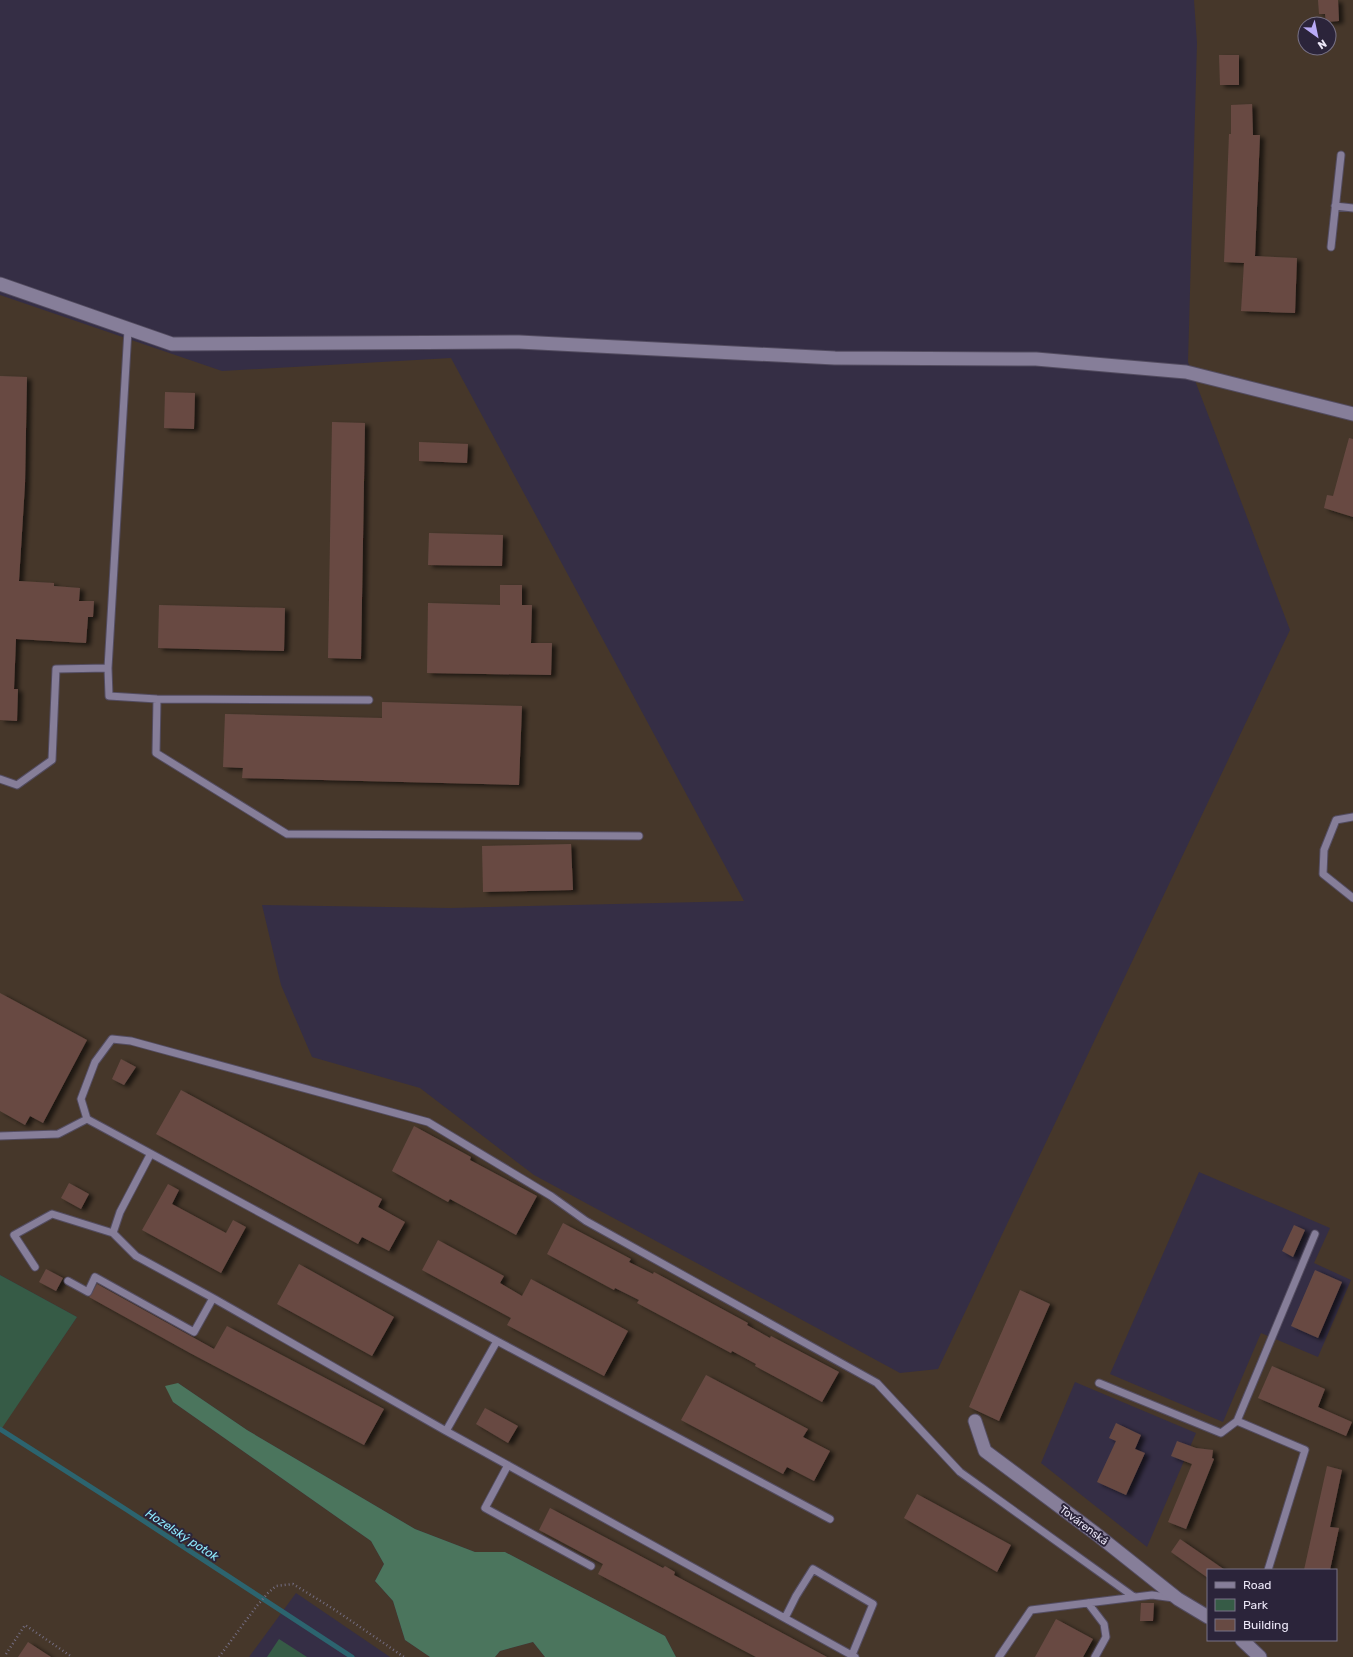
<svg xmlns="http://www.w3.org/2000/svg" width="1353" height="1657" font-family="Rubik,sans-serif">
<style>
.industrial{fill:#46372a;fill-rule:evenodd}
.green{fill:#365b46}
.forest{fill:#4b755d}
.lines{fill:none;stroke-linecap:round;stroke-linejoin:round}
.stream{stroke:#2c646f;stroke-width:5}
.building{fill:#674a43;filter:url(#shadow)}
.service-casing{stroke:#534c60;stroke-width:9}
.minor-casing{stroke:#534c60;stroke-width:15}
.path{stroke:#746e83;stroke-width:2.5;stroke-dasharray:1 3;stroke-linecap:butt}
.service{stroke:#867e99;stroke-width:7}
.minor{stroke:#867e99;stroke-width:13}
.labels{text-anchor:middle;stroke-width:4;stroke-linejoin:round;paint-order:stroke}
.street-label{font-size:11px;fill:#ece7f7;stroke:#2b243a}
.water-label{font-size:12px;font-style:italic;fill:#8eeafc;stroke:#2b243a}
</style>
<defs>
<filter id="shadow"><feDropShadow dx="4.5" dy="2.5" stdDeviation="2" flood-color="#0009"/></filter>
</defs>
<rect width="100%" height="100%" fill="#352e45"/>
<path class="industrial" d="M1194 0H1353V1657H676L665 1636 505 1552H475L415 1529 247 1430 178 1383 173 1402 371 1541 384 1564 375 1581 393 1601 405 1640 430 1657H390L296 1593 249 1657H0V1430L77 1317 0 1275V295L222 371 451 358 744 901 450 908 262 905 281 985 312 1057 420 1088 534 1175 900 1373 938 1369 1290 630 1188 362 1197 43ZM1305 24H1329V48H1305ZM1199 1172 1330 1228 1314 1263 1351 1280 1318 1357 1261 1333 1223 1422 1110 1374ZM1075 1382 1196 1433 1147 1547 1041 1463ZM1208 1570H1336V1640H1208Z
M533 1642 545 1657H495L500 1651Z"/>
<path class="green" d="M0 1275 77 1317 0 1431Z
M279 1639 307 1657H267Z"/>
<path class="forest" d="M178 1383 247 1430 415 1529 475 1552H505L665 1636 676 1657H545L533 1642 500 1651 495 1657H430L405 1640 393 1601 375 1581 384 1564 371 1541 173 1402 165 1386Z"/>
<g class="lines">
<path class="stream" d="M0 1429 127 1510 352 1657"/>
</g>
<path class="building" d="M1318 0H1338L1339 21 1326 22 1325 14H1319Z
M1219 55H1239V85H1220Z
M1252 104 1253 135H1260L1255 256 1297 258 1295 313 1241 311 1244 263 1224 262 1229 134H1231V105Z
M0 376 27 377 25 484 19 581 54 583V586L80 588 79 601H94L93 617H88L86 643 16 639 14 689H18L17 721 0 720Z
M165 392 195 393 194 429 164 428Z
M332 422 365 423 361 659 328 658Z
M1349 438 1353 439V517L1324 508 1327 495 1333 496Z
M419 442 468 444 467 463 419 461Z
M429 533 503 535 502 566 428 565Z
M500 585H522V605H532L531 643H552L551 675 427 673 428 603 500 605Z
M159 605 285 608 284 651 158 648Z
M382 702 522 706 519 785 242 778 243 768 223 767 225 714 382 718Z
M571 844 573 890 483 892 482 846Z
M0 993 87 1040 43 1123 30 1116 25 1125 0 1111Z
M121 1059 136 1067 124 1085 112 1079Z
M181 1090 382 1199 378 1207 405 1222 389 1251 362 1237 358 1244 156 1134Z
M414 1126 471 1157 470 1160 537 1196 516 1235 450 1199 448 1202 392 1171Z
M69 1183 89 1194 81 1209 61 1198Z
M168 1184 179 1190 172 1204 226 1233 233 1220 246 1227 221 1273 142 1230Z
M563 1223 631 1259 629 1262 653 1274 654 1272 748 1323 747 1325 770 1338 771 1336 839 1372 822 1402 755 1366 756 1364 732 1351 731 1353 637 1303 639 1300 615 1288 614 1290 547 1254Z
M1294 1225 1305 1230 1293 1257 1282 1251Z
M438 1240 504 1276 500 1283 522 1296 531 1279 628 1331 604 1376 507 1325 511 1318 422 1270Z
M299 1264 394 1317 372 1356 277 1304Z
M46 1269 63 1278 56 1291 39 1282Z
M1315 1270 1342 1282 1318 1338 1291 1326Z
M97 1284 214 1349 227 1326 384 1409 364 1445 190 1353 89 1297Z
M1020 1290 1050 1304 999 1421 969 1407Z
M1272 1366 1325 1389 1318 1407 1352 1422 1346 1436 1258 1398Z
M706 1375 808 1429 803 1437 830 1451 814 1481 787 1467 783 1474 681 1420Z
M485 1408 518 1426 508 1443 476 1424Z
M1116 1423 1141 1435 1135 1449 1145 1453 1126 1495 1097 1482 1116 1441 1109 1438Z
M1177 1441 1196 1448 1213 1450 1212 1458 1214 1459 1186 1529 1168 1522 1192 1464 1171 1456Z
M1327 1466 1342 1470 1330 1527 1339 1528 1330 1570H1304Z
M917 1494 1011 1545 997 1572 904 1518Z
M550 1508 663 1568 665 1566 675 1572 674 1575 827 1657H756L598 1574 603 1564 539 1530Z
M1180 1539 1225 1570H1208V1578L1171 1552Z
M1141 1603H1154L1153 1621H1140Z
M1056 1619 1093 1639 1083 1657H1035Z
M28 1642 51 1657H18Z"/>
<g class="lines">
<g class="service-casing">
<path id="service" d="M1335 206 1353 208
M1331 247 1341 155
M128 330 108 668 109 696 157 699 369 700
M157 699 156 753 287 834 639 836
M0 779 17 785 52 760 56 669 108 668
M1353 817 1336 820 1324 850 1323 874 1353 898
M0 1136 58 1134 87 1119
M150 1155 120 1212 113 1233 136 1256 213 1298 446 1431
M35 1267 14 1235 52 1214 113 1233
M68 1281 88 1292 95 1277 194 1332 213 1298
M497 1341 87 1119 81 1099 95 1062 112 1039 131 1041 428 1122 551 1196 586 1221 877 1383 960 1472 1134 1597
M1099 1383 1221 1433 1237 1421 1305 1450 1268 1570
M1237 1421 1315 1234
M508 1465 485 1508 591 1566
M830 1519 497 1341 446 1431 855 1657
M1088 1603 1104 1624 1106 1637 1095 1657
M785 1618 796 1596 813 1569 873 1604 852 1655
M999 1657 1031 1610 1152 1595 1174 1598"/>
</g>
<g class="minor-casing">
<path id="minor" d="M0 284 172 344 519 342 835 358 1036 359 1186 372 1353 414
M975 1421 985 1451 1095 1533 1178 1599 1208 1617
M1242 1640 1260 1657"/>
</g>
<path class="path" d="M6 1654 25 1625 72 1657
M219 1657 256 1607 268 1593 276 1586 293 1584 335 1610 404 1657"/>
<use href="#service" class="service"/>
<use href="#minor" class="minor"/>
</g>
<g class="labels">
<g class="street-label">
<text transform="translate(1084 1525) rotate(37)" y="4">Továrenská</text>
</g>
<g class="water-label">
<text transform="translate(182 1535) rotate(33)" y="4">Hozelský potok</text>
</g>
</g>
<rect x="1207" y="1569" width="130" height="72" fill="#2b243a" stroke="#787286"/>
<rect x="1215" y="1582" width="20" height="6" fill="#867e99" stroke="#787286"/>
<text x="1243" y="1589" font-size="12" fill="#ece7f7">Road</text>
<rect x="1215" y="1599" width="20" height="12" fill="#365b46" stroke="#787286"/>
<text x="1243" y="1609" font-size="12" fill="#ece7f7">Park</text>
<rect x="1215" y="1619" width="20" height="12" fill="#674a43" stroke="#787286"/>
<text x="1243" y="1629" font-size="12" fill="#ece7f7">Building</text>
<g transform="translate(1317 36) rotate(147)"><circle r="19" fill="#2b243a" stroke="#787286"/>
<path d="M0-3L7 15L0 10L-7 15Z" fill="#b9abf7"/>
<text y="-6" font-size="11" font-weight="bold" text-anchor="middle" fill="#ece7f7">N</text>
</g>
</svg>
